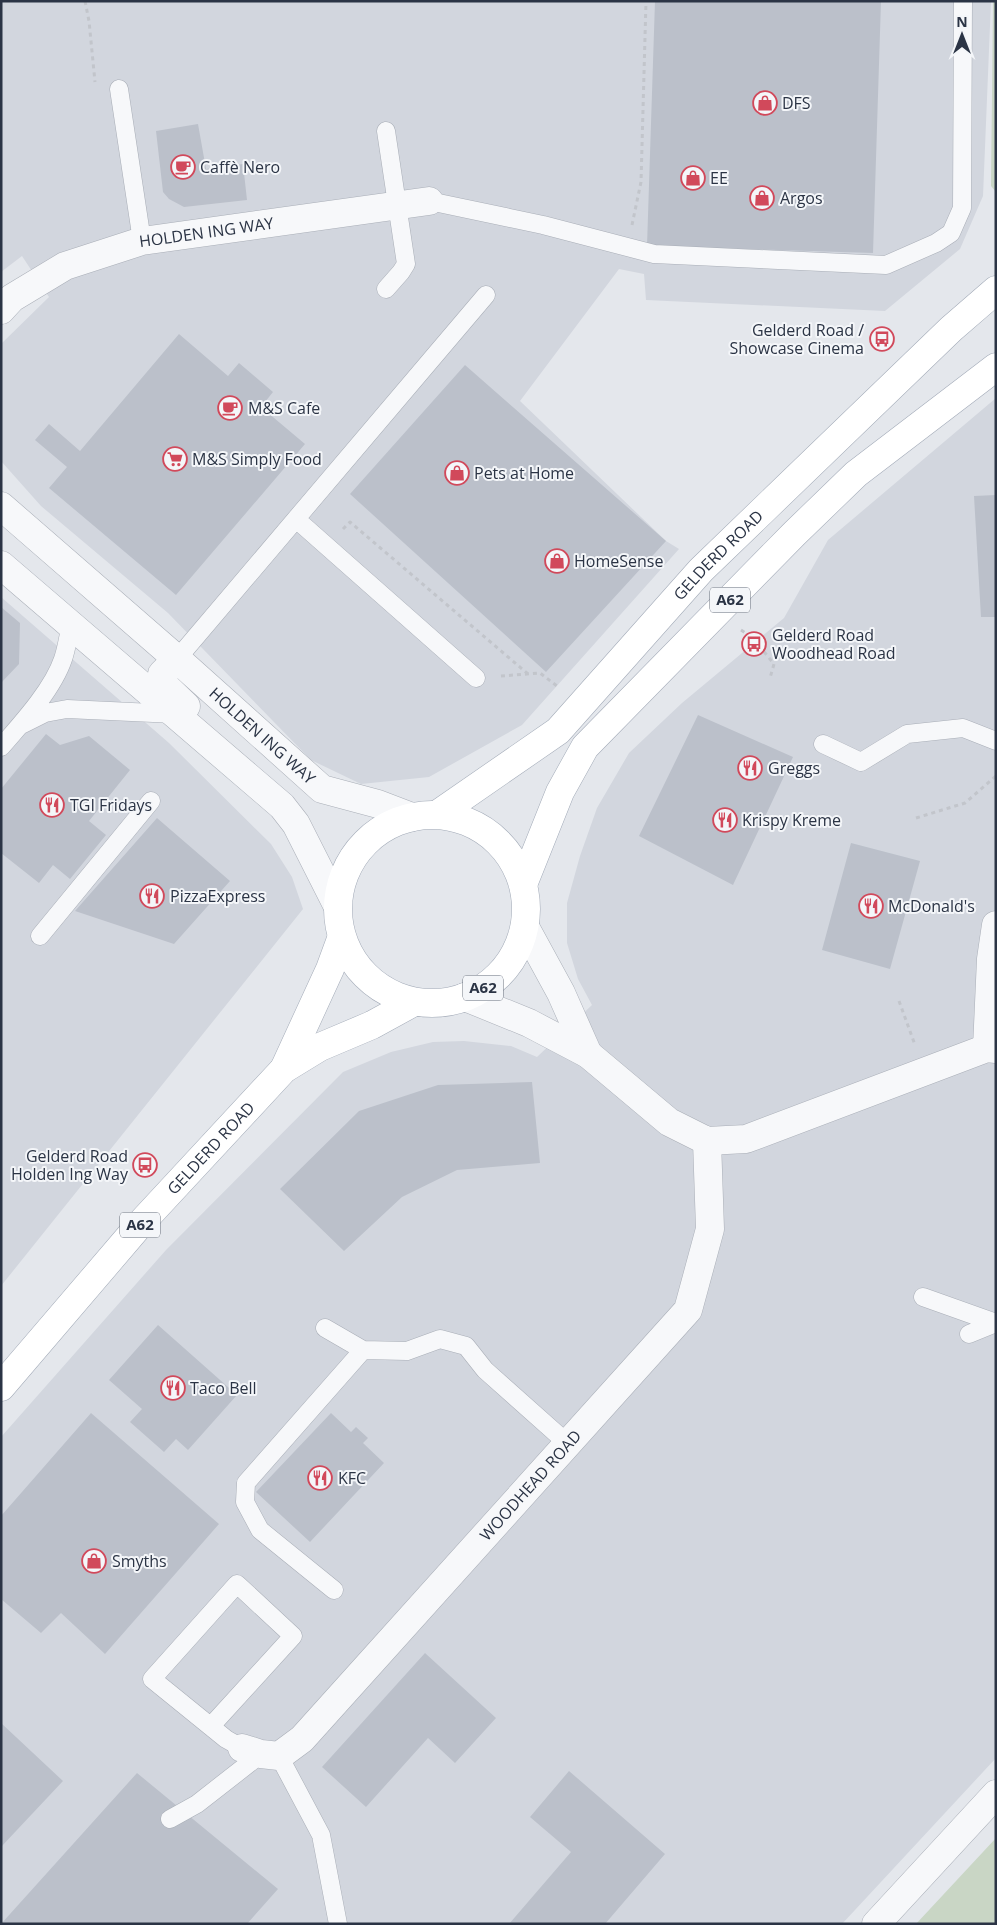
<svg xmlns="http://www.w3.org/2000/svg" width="997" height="1925" font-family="'Open Sans',sans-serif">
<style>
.built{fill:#d2d6de}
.green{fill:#c9d6c5}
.building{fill:#bbc0ca}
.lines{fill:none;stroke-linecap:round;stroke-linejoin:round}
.service-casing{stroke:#a9aeb7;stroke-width:19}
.minor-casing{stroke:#a9aeb7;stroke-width:29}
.primary-casing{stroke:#a3abb8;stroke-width:29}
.path{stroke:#c2c5cb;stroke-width:3;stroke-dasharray:4 4;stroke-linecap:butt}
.service{stroke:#f7f8fa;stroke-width:18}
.minor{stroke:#f7f8fa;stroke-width:28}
.primary{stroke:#fff;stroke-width:28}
.labels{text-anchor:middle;stroke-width:4;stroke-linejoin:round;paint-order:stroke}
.shield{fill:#f4f6f9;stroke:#676e7b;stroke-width:1}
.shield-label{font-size:15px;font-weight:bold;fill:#2b3445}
.poi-label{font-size:16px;fill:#2b3445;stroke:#f4f6f9;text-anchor:start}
.street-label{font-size:16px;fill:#2b3445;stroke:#f4f6f9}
</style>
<rect width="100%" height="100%" fill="#e4e7ec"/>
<path class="built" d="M1 1H991L983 196 960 249 885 311 646 300 644 274 619 269 520 401 666 541 679 549 522 725 429 777 361 784 311 760 168 613 41 506 1 461V344L49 297 22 256 1 272Z
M996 398V1758L842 1924H1V1437L166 1250 343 1072 391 1052 433 1042 464 1041 511 1046 537 1057 592 1005 578 979 567 943V903L580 856 597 808 629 753 682 703 784 618 828 540Z
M1 597 169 743 271 844 292 877 303 909 1 1286Z"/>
<path class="green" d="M993 1H996V192L991 186Z
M996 1838V1924H916Z"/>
<path class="building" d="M655 1H881L873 253 647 246Z
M198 124 206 169 243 164 247 200 184 207 169 199 163 192 156 131Z
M179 334 228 376 239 363 273 392 261 407 305 444 176 595 49 488 67 467 35 440 49 424 80 451Z
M465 365 666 541 546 672 350 494Z
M996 495V617H981L974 496Z
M1 607 20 623 19 664 1 683Z
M698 715 793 757 733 885 639 836Z
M46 734 60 745 89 736 130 770 89 821 106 835 70 879 53 865 39 883 1 853V789Z
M157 818 230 881 174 944 75 911Z
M851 843 920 861 890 969 822 950Z
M532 1082 540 1163 457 1170 402 1197 344 1251 280 1189 359 1111 438 1085Z
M158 1325 237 1395 188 1450 176 1439 164 1452 130 1422 142 1409 109 1380Z
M91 1413 219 1524 105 1654 61 1613 41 1633 1 1599V1516Z
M331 1413 351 1432 356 1427 368 1438 363 1443 384 1463 310 1542 256 1492Z
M425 1653 496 1718 455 1763 428 1738 366 1807 322 1767Z
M1 1723 63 1781 1 1847Z
M569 1771 665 1854 605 1924H509L571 1852 530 1817Z
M137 1773 278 1889 247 1924H1Z"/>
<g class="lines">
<g class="service-casing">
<path id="service" d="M119 89 142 241
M429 201 543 225 654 254 886 265 936 243 951 233 962 208 963 1
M386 289 401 272 406 264 386 131
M296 519 476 678
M177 659 486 295
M21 725 45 713 67 709 175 714
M823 744 861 762 907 734 963 728 996 741
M1 747C22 723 53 689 63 659 67 648 68 636 71 625
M40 936 151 801
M923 1297 996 1323
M325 1328 363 1350 407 1351 440 1339 466 1346 485 1370 567 1443
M969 1334 996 1323
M334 1590 260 1530 245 1502 246 1483 363 1350
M211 1726 293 1636 237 1584 152 1679 226 1739 242 1748
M279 1756 321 1835 338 1924
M170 1819 197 1804 261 1754"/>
</g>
<g class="minor-casing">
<g id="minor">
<path id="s1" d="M1 310 12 298 65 266 142 241 429 201"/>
<path id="s2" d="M1 506 177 659 322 789 378 804 412 817"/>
<path d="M1 565 282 806 296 824 336 903"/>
<path d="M177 659 162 674 161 682 186 706"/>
<path d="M525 927 561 993 588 1054"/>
<path d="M465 997 529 1023 588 1054 669 1122 707 1141 746 1139 987 1048 996 1049"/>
<path d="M987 1048 991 959 996 925"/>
<path id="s3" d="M242 1748 261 1754 279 1756 302 1739 688 1310 710 1229 707 1141"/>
<path d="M876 1924 996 1794"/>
</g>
</g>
<g class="primary-casing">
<g id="primary">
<path id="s4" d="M438 814 558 731 701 570 951 329 996 290"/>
<circle cx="432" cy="909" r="94"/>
<path d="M524 882 560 792 585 747 794 534 856 474 996 367"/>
<path d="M284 1069 330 969 341 939"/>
<path id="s5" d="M1 1387 142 1222 284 1069 320 1047 372 1025 414 1002"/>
</g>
</g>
<path class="path" d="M85 1 89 21 95 82
M632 225 641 182 646 1
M343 529 350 522 528 674
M741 630 752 637 774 664 770 678
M501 676 540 673 557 686
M916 818 965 803 996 776
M899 1001 915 1045"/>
<use href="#service" class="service"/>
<use href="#minor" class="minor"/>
<use href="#primary" class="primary"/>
</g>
<defs>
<g id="shop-ring" transform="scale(1.25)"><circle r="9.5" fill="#f4f6f9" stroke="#d1495b" stroke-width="1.5"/><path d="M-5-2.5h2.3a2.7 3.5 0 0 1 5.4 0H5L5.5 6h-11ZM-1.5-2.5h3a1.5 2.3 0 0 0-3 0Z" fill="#d1495b"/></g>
<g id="cafe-ring" transform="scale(1.25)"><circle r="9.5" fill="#f4f6f9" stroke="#d1495b" stroke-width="1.5"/><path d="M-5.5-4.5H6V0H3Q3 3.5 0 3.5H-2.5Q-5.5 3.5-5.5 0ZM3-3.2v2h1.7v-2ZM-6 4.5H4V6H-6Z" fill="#d1495b"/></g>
<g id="bus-ring" transform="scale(1.25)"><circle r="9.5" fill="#f4f6f9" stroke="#d1495b" stroke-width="1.5"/><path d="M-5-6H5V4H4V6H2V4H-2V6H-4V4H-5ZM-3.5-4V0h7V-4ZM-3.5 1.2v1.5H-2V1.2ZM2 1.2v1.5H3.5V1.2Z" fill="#d1495b"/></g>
<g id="supermarket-ring" transform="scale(1.25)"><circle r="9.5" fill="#f4f6f9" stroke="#d1495b" stroke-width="1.5"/><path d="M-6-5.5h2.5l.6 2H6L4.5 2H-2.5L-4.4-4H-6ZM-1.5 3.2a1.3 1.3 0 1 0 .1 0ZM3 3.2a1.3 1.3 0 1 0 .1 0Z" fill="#d1495b"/></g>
<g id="restaurant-ring" transform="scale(1.25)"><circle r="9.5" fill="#f4f6f9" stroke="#d1495b" stroke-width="1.5"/><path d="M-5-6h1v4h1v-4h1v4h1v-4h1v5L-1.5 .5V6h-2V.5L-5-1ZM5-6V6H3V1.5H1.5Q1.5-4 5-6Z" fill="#d1495b"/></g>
</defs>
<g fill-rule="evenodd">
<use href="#shop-ring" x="765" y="103"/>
<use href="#cafe-ring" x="183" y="167"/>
<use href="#shop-ring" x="693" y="178"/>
<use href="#shop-ring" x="762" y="198"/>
<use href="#bus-ring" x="882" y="339"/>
<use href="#cafe-ring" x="230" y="408"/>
<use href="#supermarket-ring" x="175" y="459"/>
<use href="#shop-ring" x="457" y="473"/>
<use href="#shop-ring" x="557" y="561"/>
<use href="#bus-ring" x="754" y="644"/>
<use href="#restaurant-ring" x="750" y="768"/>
<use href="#restaurant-ring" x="52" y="805"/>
<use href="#restaurant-ring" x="725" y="820"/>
<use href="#restaurant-ring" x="152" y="896"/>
<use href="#restaurant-ring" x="871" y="906"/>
<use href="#bus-ring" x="145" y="1165"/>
<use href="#restaurant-ring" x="173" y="1388"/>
<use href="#restaurant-ring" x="320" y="1478"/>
<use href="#shop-ring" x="94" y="1561"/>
</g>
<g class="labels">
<g class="shield">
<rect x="710" y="587.5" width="40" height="25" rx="4"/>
<rect x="463" y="975.5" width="40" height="25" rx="4"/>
<rect x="120" y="1212.5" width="40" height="25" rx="4"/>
</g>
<g class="shield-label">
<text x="730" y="605">A62</text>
<text x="483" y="993">A62</text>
<text x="140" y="1230">A62</text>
</g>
<g class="poi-label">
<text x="782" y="109">DFS</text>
<text x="200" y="173">Caffè Nero</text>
<text x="710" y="184">EE</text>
<text x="780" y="204">Argos</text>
<text x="864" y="336" text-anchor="end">Gelderd Road /<tspan x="864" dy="18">Showcase Cinema</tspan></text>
<text x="248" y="414">M&amp;S Cafe</text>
<text x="192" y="465">M&amp;S Simply Food</text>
<text x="474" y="479">Pets at Home</text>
<text x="574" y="567">HomeSense</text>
<text x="772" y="641">Gelderd Road<tspan x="772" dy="18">Woodhead Road</tspan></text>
<text x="768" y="774">Greggs</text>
<text x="70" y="811">TGI Fridays</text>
<text x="742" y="826">Krispy Kreme</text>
<text x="170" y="902">PizzaExpress</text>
<text x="888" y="912">McDonald's</text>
<text x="128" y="1162" text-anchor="end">Gelderd Road<tspan x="128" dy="18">Holden Ing Way</tspan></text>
<text x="190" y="1394">Taco Bell</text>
<text x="338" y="1484">KFC</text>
<text x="112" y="1567">Smyths</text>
</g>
<g class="street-label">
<text dy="6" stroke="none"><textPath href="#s1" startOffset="224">HOLDEN ING WAY</textPath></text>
<text dy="6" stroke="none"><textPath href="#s4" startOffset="384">GELDERD ROAD</textPath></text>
<text dy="6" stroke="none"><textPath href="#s2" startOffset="348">HOLDEN ING WAY</textPath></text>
<text dy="6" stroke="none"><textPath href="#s5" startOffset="318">GELDERD ROAD</textPath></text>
<text dy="6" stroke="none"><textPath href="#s3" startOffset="408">WOODHEAD ROAD</textPath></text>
</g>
</g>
<rect width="997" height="1925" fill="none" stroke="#2b3445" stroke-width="5"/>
<g transform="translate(962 35)" stroke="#f4f6f9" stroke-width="4" paint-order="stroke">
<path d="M0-4L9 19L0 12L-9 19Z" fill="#2b3445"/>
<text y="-8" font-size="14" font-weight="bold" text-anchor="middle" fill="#2b3445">N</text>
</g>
</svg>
